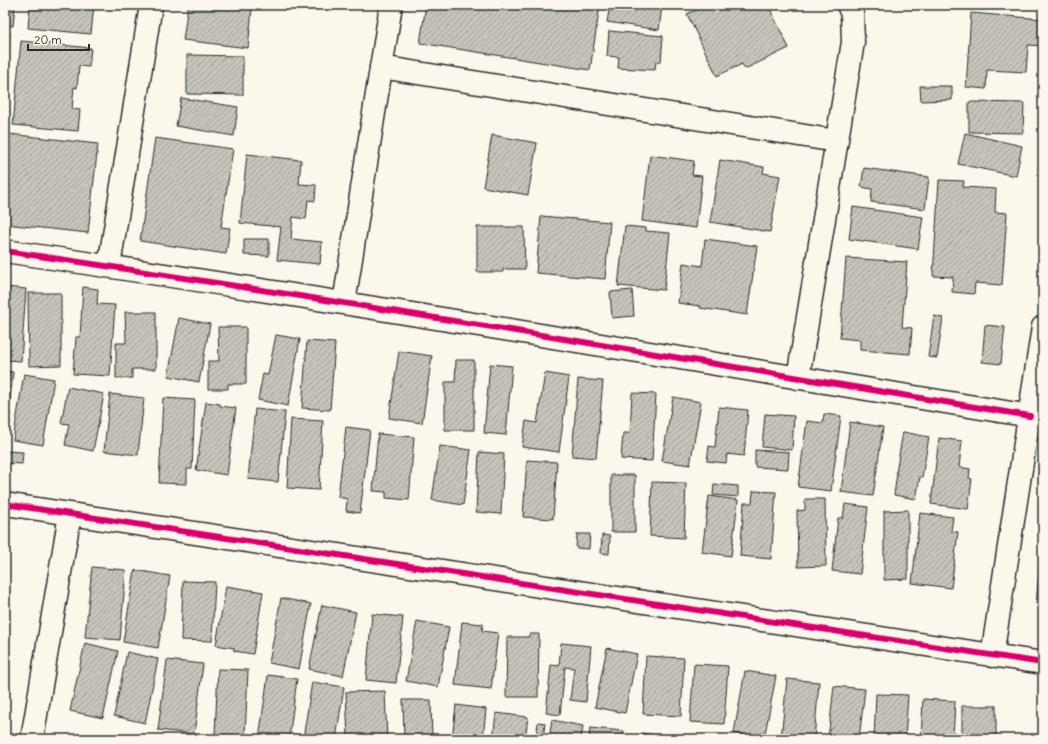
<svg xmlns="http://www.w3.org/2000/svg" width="1048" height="744" font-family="Delius,sans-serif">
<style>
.building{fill:url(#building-hatch);stroke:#2b2b2b}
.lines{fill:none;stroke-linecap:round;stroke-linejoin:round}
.minor-casing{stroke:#2b2b2b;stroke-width:25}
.minor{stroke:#fbf7ec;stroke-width:22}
.cycleway-casing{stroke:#fbf7ec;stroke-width:8}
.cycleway{stroke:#d6006c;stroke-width:6}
</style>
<defs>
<pattern id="building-hatch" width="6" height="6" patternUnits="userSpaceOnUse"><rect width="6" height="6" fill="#c7c4bc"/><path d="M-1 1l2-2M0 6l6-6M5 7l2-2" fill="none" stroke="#a29f99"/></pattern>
</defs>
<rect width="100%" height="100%" fill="#fbf7ec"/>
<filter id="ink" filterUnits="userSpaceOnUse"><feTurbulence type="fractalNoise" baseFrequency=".025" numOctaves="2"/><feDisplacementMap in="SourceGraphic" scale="8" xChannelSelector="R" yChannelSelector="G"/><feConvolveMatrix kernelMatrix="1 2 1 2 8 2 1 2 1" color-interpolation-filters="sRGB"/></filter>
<g filter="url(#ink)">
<path class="building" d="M5 5H15L13 26 5 25Z
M30 5H94L91 34 28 28Z
M188 5H215L252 9 248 48 183 40Z
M426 5H600L590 70 420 43Z
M610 5H662L659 30 607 22Z
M706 5H768L789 48 745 69 742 64 717 76 687 14Z
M997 5H1019L998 10Z
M971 13 1043 19V46L1028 45 1026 72 987 70 986 89 966 87Z
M609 31 663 36 661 62 656 61 655 70 618 68 619 57 607 56Z
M5 33H10L7 68H5Z
M21 41 91 48 89 67 79 66 77 88 74 87 72 109 80 110 78 131 13 125Z
M187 55 243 56V95L187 94Z
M920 86H952V100L921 101Z
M181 98 238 107 234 136 176 126Z
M969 102 1024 103 1023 133 969 132Z
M965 133 1022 146 1016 176 958 164Z
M9 134 98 144 88 233 5 224V176Z
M492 135 537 143 528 195 483 187Z
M155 138 233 149 221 227 230 228 226 254 140 241Z
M247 154 301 160 299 184 316 185 315 201 308 200 306 219 293 217 291 239 322 242 320 264 277 260 281 227 240 223Z
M650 155 694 161 692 175 702 176 696 228 642 221Z
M720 160 764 167 763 173 780 176 770 232 710 222Z
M864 168 929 177 925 209 871 202 872 189 861 187Z
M939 180 964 181 963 187 996 189 995 212 1007 213 1002 285 975 283 974 294 952 292 953 277 933 276Z
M853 207 923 217 918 249 849 239Z
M541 216 610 222 605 279 536 273Z
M625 226 646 228V231L670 233 664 290 618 286Z
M477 227H524L525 269H503V272H477Z
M244 239H269V256L244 255Z
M705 239 757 246 747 315 700 308V306L678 303 683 263 702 266Z
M846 258 907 262 902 327 912 328 910 354 860 350V340L840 338Z
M5 287 26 289 21 361 5 360Z
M83 287 98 289 97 304 115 305 110 376 73 374 76 337H80Z
M632 290 634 316 612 318 610 292Z
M28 293H61V365L29 366Z
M125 312H156V369H132V378H116V343H126Z
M934 316 943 318 937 358 928 357Z
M179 318 210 324 199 382 168 376Z
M985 325 1005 327 1001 364 982 362Z
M218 327H246V384H228V389H208V361H219Z
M276 335 300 339 288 406 258 400 263 374 268 375Z
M307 341 335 343 330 410 302 408Z
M399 351 432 356 422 423 389 418Z
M456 360H474V430H445V382H455Z
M490 364 512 366 506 435 484 433Z
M5 371 13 372 6 439H5Z
M545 373 569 377 559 452 522 447 526 421 537 423Z
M24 374 54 379 43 445 13 440Z
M578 379 603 381 596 458 572 456Z
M68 387 104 394 93 451 65 445 69 424 61 423Z
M632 393 656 394 652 461 621 459 623 433H630Z
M110 394 144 398 138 455 104 451Z
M673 397 701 402 690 465 662 461Z
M163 398 195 400 192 469H187V484L159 483Z
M206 402 220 404V406L236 408 227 475 196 470Z
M719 407 748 410 744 456 727 454 726 463 707 461 709 446 715 447Z
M255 409 285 412 278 482 248 479Z
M765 414 794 416 792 450 762 447Z
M824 414 841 416 831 491 798 487 807 421 823 423Z
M291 419 323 421 319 490 287 488Z
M850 422 883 427 873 496 841 492Z
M346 427 370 430 360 513 346 511 347 499 338 497Z
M903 432 929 437 922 477H920L916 499 894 495 897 473H896Z
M378 434 414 437 409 500 386 498V492L373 491Z
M939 438 962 441 959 467 970 469 969 478 972 479 968 509 931 504Z
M440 446 471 450 463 505 432 500Z
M755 450 789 452 788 469 755 467Z
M5 451 23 452 22 464 5 463Z
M479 452 504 454 501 514 476 512Z
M527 460 557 462 553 519 523 517Z
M611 475H635V532H611Z
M652 482 686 483 684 538 650 536Z
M714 484 738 486V497L713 495Z
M753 491 776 492 771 559 740 556 744 503H752Z
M709 496 738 500 731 556 702 552Z
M805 499H825L826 566 798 567 797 511 805 510Z
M845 504 868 507 860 574 832 571 838 518H843Z
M908 510V579L884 580V511Z
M920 513 953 517 951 531 958 532 951 588 912 583Z
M577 534H590L589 549 576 548Z
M602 535 610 536 609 554 601 553Z
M1042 542 1043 543V604H1036Z
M92 567 126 570 120 640 85 637Z
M135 570 170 576 158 648 123 642Z
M183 581 215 582 212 641 181 640Z
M226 586 263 592 253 654 234 651V648L216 645Z
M281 598 311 604 299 669 269 663Z
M322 605 356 612 343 676 309 669Z
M372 614 403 617 396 683 366 680Z
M417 621 449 627 438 687 406 681Z
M462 622 483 624 482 631 498 633 491 689 455 685Z
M529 634H539L538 697H506L507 637H529Z
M85 643 118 651 103 718 70 711Z
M561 643 591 646 586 702 570 700 574 668 565 667 560 715 546 713 551 665 559 666Z
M607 648 637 654 625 713 595 707Z
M127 652 158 659 145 723 114 716Z
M646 656 684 658 681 716 643 714Z
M167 660 203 664 194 734 158 730Z
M694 664 728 666 724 724 690 722Z
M218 669 248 670 245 736 215 734Z
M745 671 776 676 764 739 734 733Z
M268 675 297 679 289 739H259Z
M787 679 819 682 814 739H781Z
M312 682 344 687 336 739H303Z
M834 686 865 689 859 739H828Z
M385 691 387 739H348L346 692Z
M876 694 908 695 905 739H874Z
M923 699 955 701 953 739H921Z
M403 700H431L432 739H404Z
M456 705 486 709 483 739H452Z
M962 706H996V739H962Z
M496 713 528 717 525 739H493Z
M552 720 583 726 581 739H549Z
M538 722 545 723 543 739H536Z
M590 728 624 731 623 739H589Z
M642 733 672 737 671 739H642Z"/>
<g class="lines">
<g class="minor-casing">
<path id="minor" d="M381 67 836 141
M5 251C347 301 688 360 1030 416
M109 266 151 5
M344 303 391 5
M798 378 853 42 852 14 848 5
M5 504 1043 663
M992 656 1043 327
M32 739 70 514"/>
</g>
<use href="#minor" class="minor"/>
<g class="cycleway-casing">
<path id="cycleway" d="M5 251C347 301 688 360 1030 416
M5 504 1043 663"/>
</g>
<use href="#cycleway" class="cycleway"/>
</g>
</g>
<rect width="1048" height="744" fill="none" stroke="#fbf7ec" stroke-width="20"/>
<rect x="10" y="10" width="1028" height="724" fill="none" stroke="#2b2b2b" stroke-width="1.5" filter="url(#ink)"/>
<path d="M28 44v6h61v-6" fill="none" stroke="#2b2b2b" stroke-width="2"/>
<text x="34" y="44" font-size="12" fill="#2b2b2b" stroke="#fbf7ec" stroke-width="3" paint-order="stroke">20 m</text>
</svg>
